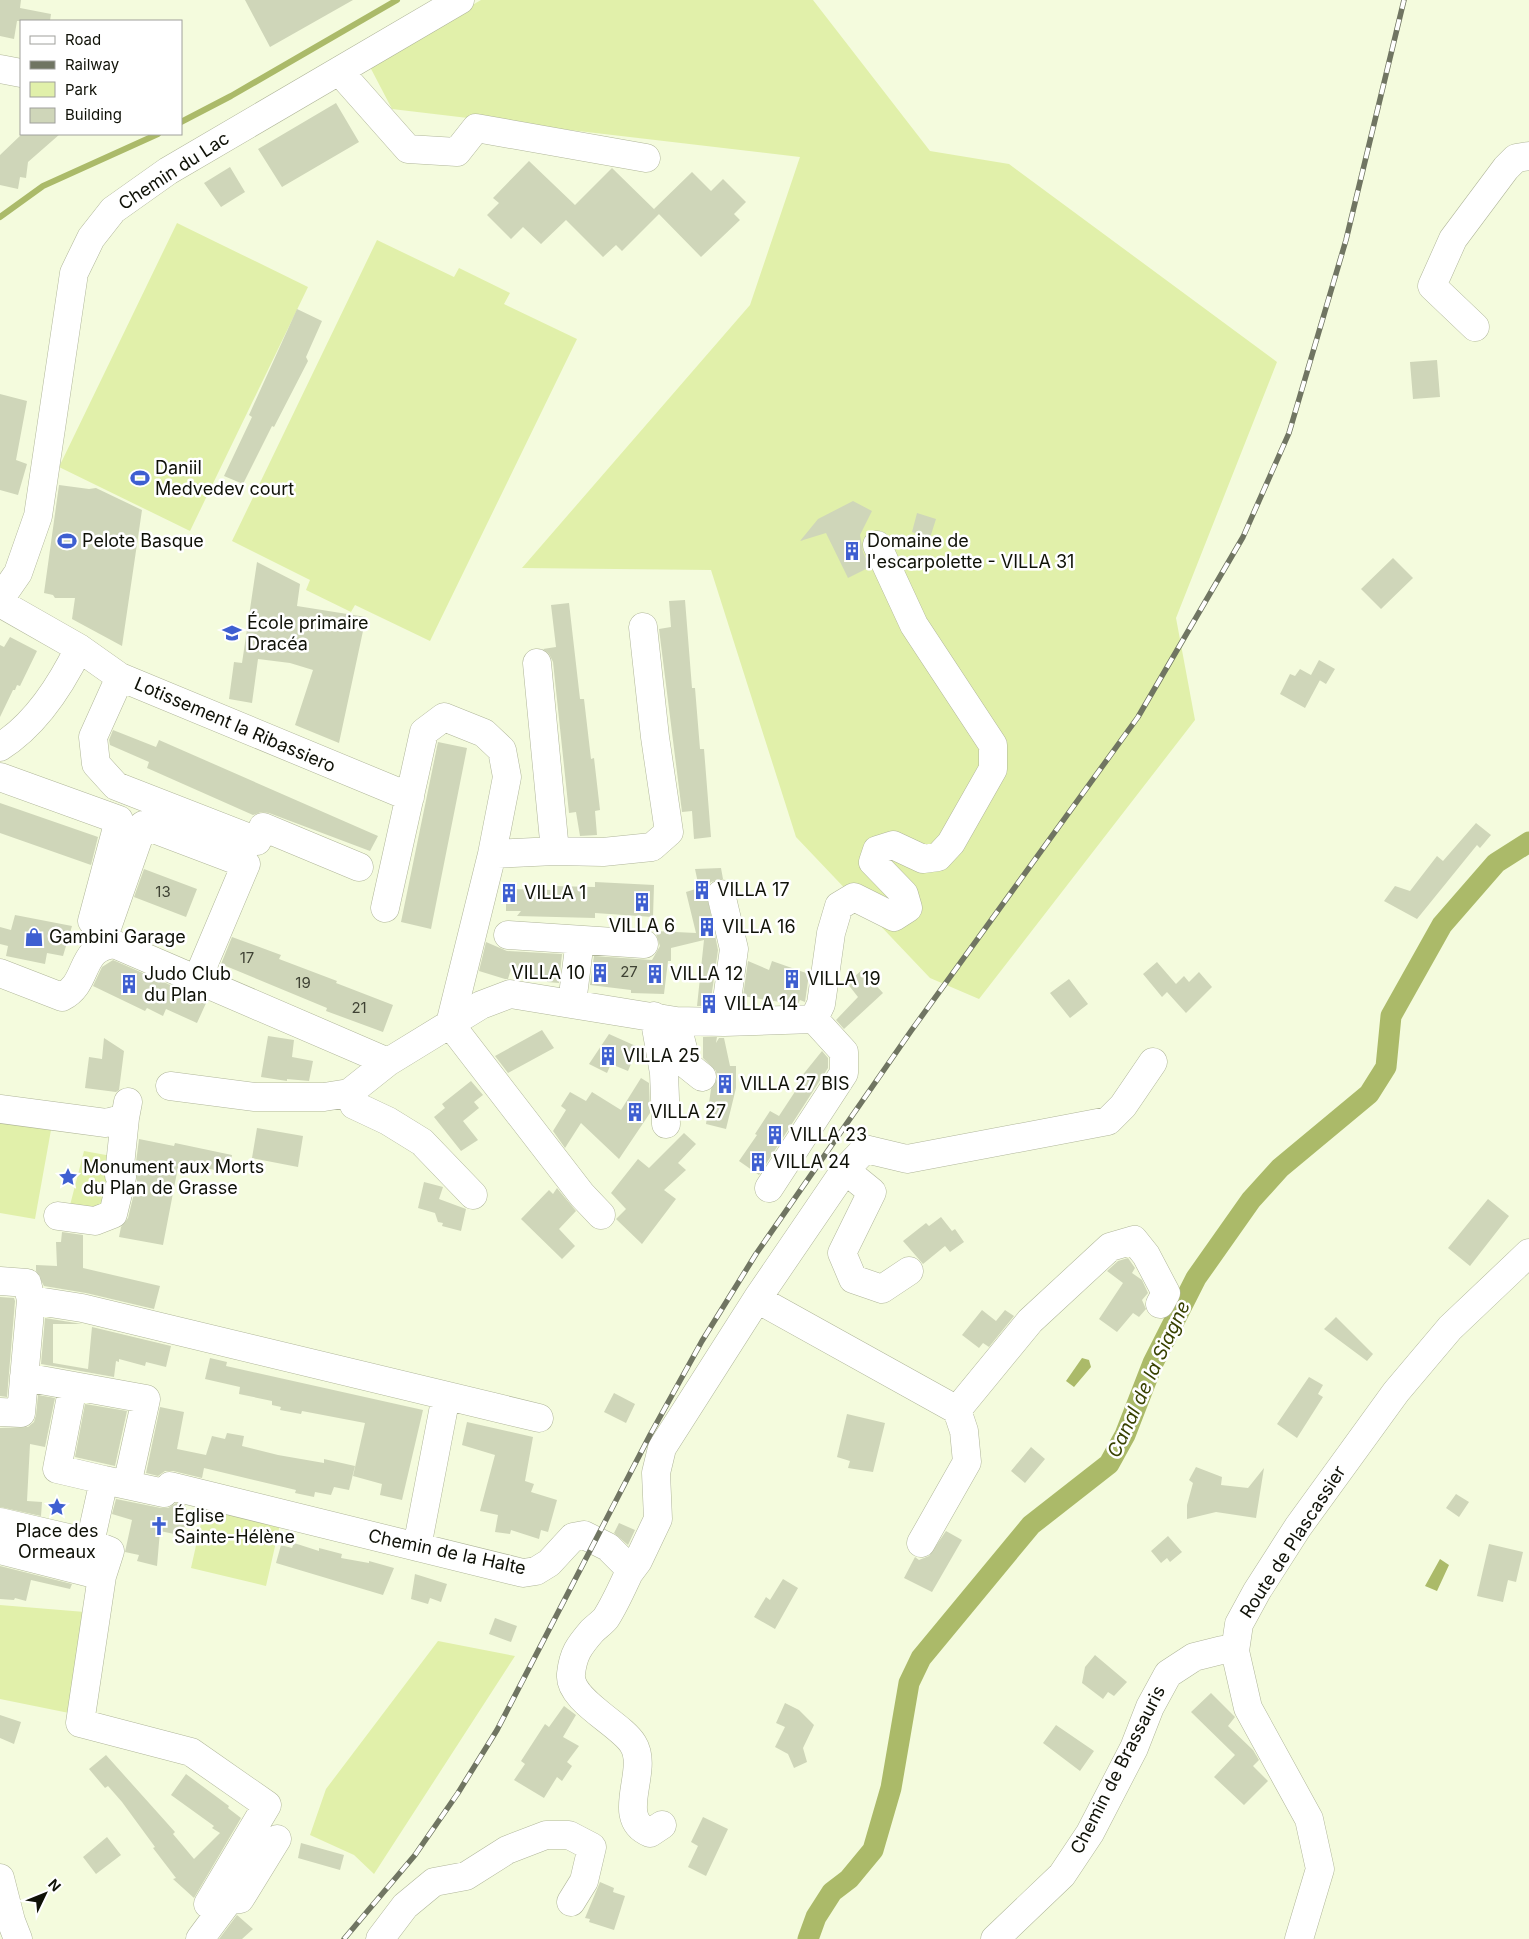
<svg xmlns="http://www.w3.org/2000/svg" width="1529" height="1939" font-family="Inter,sans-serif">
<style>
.green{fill:#e1f0aa}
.water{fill:#abba69}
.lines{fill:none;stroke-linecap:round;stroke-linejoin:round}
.stream{stroke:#abba69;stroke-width:6}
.canal{stroke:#abba69;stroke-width:21}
.building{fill:#cfd6b9}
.minor-casing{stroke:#b0b69a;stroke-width:29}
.minor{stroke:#fff;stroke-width:28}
.rail-casing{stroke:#707562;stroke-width:5.5}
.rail{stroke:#fff;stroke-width:4;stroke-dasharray:11;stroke-linecap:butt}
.labels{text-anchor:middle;stroke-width:5;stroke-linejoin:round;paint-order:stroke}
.number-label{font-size:15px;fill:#3f4234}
.street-label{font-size:18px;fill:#0f1107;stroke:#fff}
.poi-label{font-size:18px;fill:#0f1107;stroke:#fff;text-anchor:start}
.water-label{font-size:19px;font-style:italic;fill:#384100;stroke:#fff}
</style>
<rect width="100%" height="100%" fill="#f4fbdd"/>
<path class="green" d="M481 0H813L930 151 1009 164 1277 362 1176 618 1195 720 979 999 930 978 796 837 711 570 522 568 750 305 800 157 392 109 369 65Z
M177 223 308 287 190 531 59 467Z
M377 240 454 277 459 268 510 293 504 304 577 339 430 641 355 605 351 612 306 590 310 580 232 541Z
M0 1120 51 1130 35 1219 0 1213Z
M84 1151 117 1157 105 1207 68 1213Z
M206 1501 281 1520 266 1586 191 1568Z
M0 1605 85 1612 69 1713 0 1699Z
M438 1641 515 1656 374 1874 354 1855 310 1835 326 1789Z"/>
<path class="water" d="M1082 1358 1089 1360 1091 1367 1074 1387 1066 1381Z
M1440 1559 1449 1565 1437 1591 1425 1586Z"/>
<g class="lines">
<path class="stream" d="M181 122 231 96 397 0
M0 217 43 186 158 134"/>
<path class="canal" d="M808 1939 816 1917 832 1892 849 1879 873 1850 891 1788 909 1683 921 1658 1031 1525 1109 1464 1125 1435 1153 1363 1196 1278 1251 1200 1280 1168 1369 1094 1386 1067 1391 1016 1442 925 1496 863 1529 842"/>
</g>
<path class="building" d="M0 0H21L20 8 51 14 50 21H17L14 39 0 36Z
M245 0H353L270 47Z
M336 103 359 142 282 187 258 149Z
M22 134H60L28 162 26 178 20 177 18 189 0 185V155Z
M529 161 575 205 612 168 659 214 622 251 616 245 603 257 566 220 541 244 523 227 511 239 487 215 499 203 493 198Z
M230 167 245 192 221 207 204 183Z
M692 172 711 191 723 179 746 202 734 214 740 220 701 257 654 209Z
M297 309 322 321 306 357 308 361 274 427 272 426 243 484 224 476 252 417 249 415Z
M1437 360 1440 397 1413 399 1410 362Z
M0 394 27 401 16 460 27 464 18 495 0 490Z
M59 485 89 489 96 488 142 510 122 646 72 619 75 598H55L53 595 44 593Z
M853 501 872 511 860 535 863 552 870 567 848 578 826 533 800 541 818 519Z
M917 513 936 519 930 538 912 532Z
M1393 558 1413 578 1381 609 1361 589Z
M257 562 300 584 297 606 366 617 339 743 295 725 313 670 290 663 258 659 252 703 229 699 234 662 242 663Z
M685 600 692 688H695L700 749H704L711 837 694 839 692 811 682 812 659 629 671 627 669 601Z
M569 603 580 699H584L591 759 594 758 600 810 595 811 597 835 580 836 576 812 569 813 553 662 549 654 543 649 556 647 551 605Z
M10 637 37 651 20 686 17 685 15 690H13L0 717V645L4 647Z
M1319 660 1335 669 1326 684 1311 675Z
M1300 669 1320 680 1305 708 1280 694 1290 674 1295 676Z
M113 730 156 747 159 740 378 836 370 851 269 813 261 812 253 815 147 768 149 762 110 745 109 740Z
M438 742 467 748 431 929 401 922Z
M0 803 98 837 91 865 0 833Z
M1476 823 1491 835 1480 848 1477 845 1417 919 1384 901 1395 886 1410 891 1437 856 1443 861Z
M721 868 723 879 711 882 706 890 718 950 710 1006H697L704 940 671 948V961H668L664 994 631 993V990L590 985 594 956 652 960 660 946 655 931 696 933 686 892 699 888 695 869Z
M144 869 197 889 186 917 134 897Z
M595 882 654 885 653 917 595 913V918L517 916 521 911H506V889L553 890V886L595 887Z
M15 915 72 926 63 956 47 953 45 964 6 956 8 946 0 944V927L11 930Z
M232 937 281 955 279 959 337 981 336 983 393 1005 383 1032 326 1011 327 1008 221 964Z
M486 942 507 951 562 954 559 983 547 982V980L511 969 508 979H505L479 971Z
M113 960 207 1001 197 1023 166 1009 163 1016 147 1008 145 1011 93 986 102 967Z
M748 961 769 970 772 961 809 974 805 1002 800 1000 798 1004 781 998 780 1002 743 996Z
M1157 962 1176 984 1184 976 1189 982 1199 972 1212 987 1186 1013 1167 992 1162 997 1143 974Z
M862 970 883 993 844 1029 836 1020 858 997 847 983Z
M1069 979 1088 1004 1070 1018 1050 993Z
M542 1030 554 1048 508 1073 495 1056Z
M609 1034 638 1047 628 1071 611 1064 607 1073 589 1064Z
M268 1036 294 1040 292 1057 313 1061 309 1081 287 1079V1081L261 1077Z
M703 1037H717L716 1043 719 1038H724L730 1066H736V1088L726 1129 706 1124 711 1089 717 1079 716 1071 703 1058Z
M104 1038 124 1051 119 1090 116 1092 85 1088 89 1057 102 1059Z
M822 1051 828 1058V1068L759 1175 739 1161 757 1135 755 1134 770 1111 779 1116 800 1084 797 1082Z
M641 1078 649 1083 650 1113 619 1159 581 1123 565 1148 553 1131 566 1110 561 1106 570 1092 586 1101 592 1092 621 1110Z
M471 1081 483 1095 474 1102 479 1108 463 1121 478 1140 461 1151 434 1117 445 1108 442 1104Z
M257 1128 303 1136 298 1167 252 1158Z
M684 1133 696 1144 678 1163 686 1170 664 1190 676 1199 642 1244 616 1219 626 1209 611 1193 638 1159 649 1168Z
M139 1139 174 1146 175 1143 232 1155 228 1173 179 1162 163 1245 119 1237 121 1227 128 1218 137 1181 135 1170Z
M424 1182 443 1187 439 1199 466 1209 461 1231 442 1226 443 1223 438 1222 435 1213 418 1208Z
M557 1188 576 1211 559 1229 575 1246 562 1259 521 1219 549 1190 553 1194Z
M1488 1199 1509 1216 1470 1266 1448 1248Z
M941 1217 952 1231 955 1229 964 1242 950 1252 945 1246 923 1264 903 1241 926 1223 929 1226Z
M62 1232 83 1235V1268L160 1286 154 1309 86 1293 44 1286 36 1271V1265L57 1266 56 1242H61Z
M1128 1258 1135 1268 1132 1273 1142 1280 1148 1293 1142 1300 1146 1309 1139 1317 1133 1313 1117 1332 1099 1319 1123 1283 1107 1271 1118 1261Z
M0 1297 14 1298 15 1301 7 1397 0 1396Z
M982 1310 996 1321 1005 1310 1014 1316 989 1347 983 1343 979 1348 962 1335Z
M1336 1317 1373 1354 1367 1361 1324 1329Z
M45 1318 82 1324H53V1363L88 1369 92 1327 171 1346 166 1367 146 1362 145 1366 119 1359V1362L116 1361 114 1377 41 1364Z
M210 1358 227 1362 226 1366 423 1410 402 1500 380 1495 382 1484 353 1476 365 1423 302 1411 301 1414 280 1410 281 1407 272 1405V1401L239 1394 240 1387 205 1379Z
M1309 1377 1323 1385 1318 1394 1323 1397 1297 1438 1277 1424Z
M614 1393 635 1404 626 1423 604 1412Z
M38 1395 55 1398 45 1447 30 1444 27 1501 42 1502 41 1516 0 1507V1428L28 1427 34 1422 36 1415Z
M85 1404 127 1411 115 1466 75 1457Z
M160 1407 184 1412 177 1449 206 1455 212 1436 225 1439 227 1433 244 1436 242 1446 278 1455 324 1463V1459L355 1466 349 1490 334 1487 331 1495 315 1492 314 1497 295 1493 296 1490 204 1468 202 1478 173 1471H165L158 1476 146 1473Z
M847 1414 885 1423 873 1472 848 1468 850 1461 837 1457Z
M467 1422 533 1437 525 1481 534 1484 531 1492 557 1500 548 1532 541 1530 539 1539 511 1530 510 1534 495 1532 498 1515 480 1511 495 1455 462 1445Z
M1031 1447 1045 1459 1025 1483 1011 1471Z
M1196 1467 1222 1477 1221 1485 1248 1488 1264 1468 1256 1518 1216 1512 1187 1519V1505L1193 1483 1189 1480Z
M1456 1494 1469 1502 1459 1517 1446 1508Z
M116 1499 161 1508H168L176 1503 186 1506 185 1508 193 1516 189 1524 181 1529 179 1535 160 1531 157 1566 137 1561 139 1555 125 1552 132 1520 112 1514Z
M619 1523 635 1530 628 1545 614 1533Z
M946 1531 962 1540 932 1592 904 1578 915 1557 919 1560 929 1556Z
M1168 1536 1182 1552 1170 1562 1167 1558 1161 1563 1151 1551Z
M294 1543 319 1551V1548L342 1554 341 1558 369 1563V1561L394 1568 383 1595 276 1563 281 1545 292 1548Z
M1489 1544 1523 1552 1516 1582 1508 1580 1503 1602 1477 1596Z
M0 1566 72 1584 70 1589 31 1580 26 1601 15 1598 14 1600 0 1599Z
M415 1574 447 1584 441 1602 430 1598 428 1604 411 1599Z
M783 1579 798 1588 775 1629 754 1617 766 1597 770 1600Z
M495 1618 517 1626 511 1642 489 1634Z
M1095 1655 1127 1682 1114 1696 1108 1692 1103 1699 1082 1683 1085 1667Z
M1211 1693 1235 1717 1228 1726 1253 1750 1259 1760 1253 1766 1268 1781 1244 1805 1214 1777 1235 1755 1191 1712Z
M785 1703 799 1710 814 1725 803 1748 807 1762 794 1768 788 1754 775 1747 785 1727 776 1723Z
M564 1706 576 1715 563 1737 579 1746 567 1762 572 1766 562 1781 557 1777 544 1798 514 1780 525 1764 521 1761 545 1724 549 1727Z
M0 1715 21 1722 14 1744 0 1738Z
M1056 1725 1094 1751 1080 1771 1043 1743Z
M106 1755 175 1832 173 1834 194 1859 220 1833 212 1828 214 1826 171 1795 186 1774 229 1806 228 1808 241 1818 194 1898 173 1879 176 1878 153 1848 155 1847 122 1802 108 1786 105 1788 89 1769Z
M703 1817 728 1829 706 1876 688 1867 698 1846 691 1842Z
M107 1837 121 1855 96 1874 83 1857Z
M301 1843 344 1855 340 1870 298 1858Z
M600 1882 614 1888 613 1892 625 1896 614 1930 589 1922 590 1919 585 1918Z
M237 1915 253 1929 242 1939H219Z"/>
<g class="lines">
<g class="minor-casing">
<path id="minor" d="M0 69 21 73
M339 71 408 149 457 152 476 128 646 158
M1475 327 1432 286 1453 239 1506 168 1516 158 1529 156
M0 599 18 573 38 516 74 273 91 238 113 210 168 171 460 0
M0 603 79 648 120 677 410 797
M537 663 555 851
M120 677 93 737 96 764 116 786 257 841 263 827 359 867
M0 747C35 725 61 685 79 648
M0 777 119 820 92 921
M492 854 450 1024 582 1195 601 1215
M721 894 734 949 724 1022
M385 908 424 732 444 717 484 733 502 750 507 777 492 854 555 851 603 852 652 847 669 832 655 737 643 627
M508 935 644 944
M101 945 143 825 246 864 197 980
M0 973 62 997C90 983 78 948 114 944L388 1062 481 1005 510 994 676 1021 724 1022 814 1019 844 1052V1073L769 1188
M572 1003 580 940
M654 1016 664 1073 666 1124
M814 1019 821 1004 831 933 839 906 854 897 894 917 908 908 904 894 873 862 877 850 893 845 923 859 938 857 951 843 993 769V745L914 625 877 545
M676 1021 687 1065 702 1077
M170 1086 255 1097H324L349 1093 388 1062
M349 1093 354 1105 388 1121 422 1142 473 1195
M0 1109 106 1123 125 1118 128 1102
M845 1170 872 1192 842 1253 853 1279 882 1289 909 1271
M58 1216 95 1221 113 1214 122 1177 119 1175 125 1118
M0 1281 27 1283 31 1300 21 1413 0 1412
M757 1299 957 1410 964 1431 967 1462 921 1543
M31 1300 82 1308 539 1418
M24 1377 146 1399 127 1485
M73 1386 57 1469 104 1480
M957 1410 1030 1321 1110 1247 1134 1240 1146 1255 1166 1293 1160 1304
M0 1522 90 1543 104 1480 164 1493 170 1486 523 1573 536 1571 549 1563 573 1537 584 1535 608 1547 626 1565 629 1573C622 1588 615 1604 606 1618 602 1623 597 1626 592 1631 579 1646 573 1654 571 1674 568 1700 621 1724 633 1744 650 1771 613 1818 650 1833L662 1825
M90 1543 110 1551 102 1576 80 1723 191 1752 267 1805 208 1904
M417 1547 446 1396
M0 1550 102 1576
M629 1573 638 1561 658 1519 656 1473 662 1448 757 1299 845 1170 865 1149 907 1159 1108 1121 1123 1106 1153 1062
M0 1878 11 1921 18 1939
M200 1939 229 1900 240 1899 277 1839
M380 1939 405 1906 434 1882 466 1876 507 1850 546 1835H569L592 1847 584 1881 571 1902
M995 1939 1062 1875 1090 1833 1134 1748 1150 1707 1168 1674 1194 1657 1222 1650 1235 1651
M1299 1939 1320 1869 1309 1819 1248 1708 1235 1651 1239 1624 1257 1591 1298 1527 1396 1392 1450 1328 1529 1253"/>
</g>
<use href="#minor" class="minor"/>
<g class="rail-casing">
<path id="rail" d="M344 1939 415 1855 458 1793 497 1730 650 1435 702 1341 756 1254 911 1031 1138 717 1243 537 1289 433 1346 240 1404 0"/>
</g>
<use href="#rail" class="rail"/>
</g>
<defs>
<g id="stadium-bare" transform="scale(1.5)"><path d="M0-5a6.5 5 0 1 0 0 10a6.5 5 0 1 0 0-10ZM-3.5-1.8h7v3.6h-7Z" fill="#3e5fd1" stroke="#fff" stroke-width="2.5" paint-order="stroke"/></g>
<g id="building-bare" transform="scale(1.5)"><path d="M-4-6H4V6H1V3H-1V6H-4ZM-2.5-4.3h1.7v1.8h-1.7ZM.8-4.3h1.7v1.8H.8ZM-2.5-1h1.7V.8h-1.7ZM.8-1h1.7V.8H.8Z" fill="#3e5fd1" stroke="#fff" stroke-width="2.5" paint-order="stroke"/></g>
<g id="school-bare" transform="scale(1.5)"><path d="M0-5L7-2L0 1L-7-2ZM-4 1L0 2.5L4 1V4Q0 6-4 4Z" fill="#3e5fd1" stroke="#fff" stroke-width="2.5" paint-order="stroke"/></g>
<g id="shop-bare" transform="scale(1.5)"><path d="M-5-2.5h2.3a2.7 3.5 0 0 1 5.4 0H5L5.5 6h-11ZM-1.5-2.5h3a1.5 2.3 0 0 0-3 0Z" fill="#3e5fd1" stroke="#fff" stroke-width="2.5" paint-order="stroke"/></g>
<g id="sight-bare" transform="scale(1.5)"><path d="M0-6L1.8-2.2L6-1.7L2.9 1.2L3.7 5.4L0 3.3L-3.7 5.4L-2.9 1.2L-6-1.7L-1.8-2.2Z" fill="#3e5fd1" stroke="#fff" stroke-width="2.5" paint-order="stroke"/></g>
<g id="church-bare" transform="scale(1.5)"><path d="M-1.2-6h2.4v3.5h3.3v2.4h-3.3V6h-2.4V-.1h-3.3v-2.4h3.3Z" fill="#3e5fd1" stroke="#fff" stroke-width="2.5" paint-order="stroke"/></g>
</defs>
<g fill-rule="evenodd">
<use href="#stadium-bare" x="140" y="478"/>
<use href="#stadium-bare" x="67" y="541"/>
<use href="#building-bare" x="852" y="551"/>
<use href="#school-bare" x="232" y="633"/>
<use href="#building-bare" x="702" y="890"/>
<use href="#building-bare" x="509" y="893"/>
<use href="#building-bare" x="642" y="902"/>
<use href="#building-bare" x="707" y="927"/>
<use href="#shop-bare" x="34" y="937"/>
<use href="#building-bare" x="600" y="973"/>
<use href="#building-bare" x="655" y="974"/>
<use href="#building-bare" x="792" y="979"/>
<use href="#building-bare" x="129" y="984"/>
<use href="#building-bare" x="709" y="1004"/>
<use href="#building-bare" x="608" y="1056"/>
<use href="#building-bare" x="725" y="1084"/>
<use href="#building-bare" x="635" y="1112"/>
<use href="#building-bare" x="775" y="1135"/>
<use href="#building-bare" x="758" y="1162"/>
<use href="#sight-bare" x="68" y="1177"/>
<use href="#sight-bare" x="57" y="1507"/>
<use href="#church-bare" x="159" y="1526"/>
</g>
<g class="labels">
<g class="number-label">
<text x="163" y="897">13</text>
<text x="247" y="963">17</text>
<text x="629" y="977">27</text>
<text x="303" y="988">19</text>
<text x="359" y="1013">21</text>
</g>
<g class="street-label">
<text transform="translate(174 171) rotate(-33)" y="6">Chemin du Lac</text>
<text transform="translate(235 725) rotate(23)" y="6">Lotissement la Ribassiero</text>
<text transform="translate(1293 1542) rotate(-57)" y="6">Route de Plascassier</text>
<text transform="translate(447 1552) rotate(12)" y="6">Chemin de la Halte</text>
<text transform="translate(1118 1770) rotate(-63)" y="6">Chemin de Brassauris</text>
</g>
<g class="poi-label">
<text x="155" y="474">Daniil<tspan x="155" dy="21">Medvedev court</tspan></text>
<text x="82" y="547">Pelote Basque</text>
<text x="867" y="547">Domaine de<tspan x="867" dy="21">l'escarpolette - VILLA 31</tspan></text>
<text x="247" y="629">École primaire<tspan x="247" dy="21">Dracéa</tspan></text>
<text x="717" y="896">VILLA 17</text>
<text x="524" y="899">VILLA 1</text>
<text x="642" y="932" text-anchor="middle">VILLA 6</text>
<text x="722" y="933">VILLA 16</text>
<text x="49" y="943">Gambini Garage</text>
<text x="585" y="979" text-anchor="end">VILLA 10</text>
<text x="144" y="980">Judo Club<tspan x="144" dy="21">du Plan</tspan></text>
<text x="670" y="980">VILLA 12</text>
<text x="807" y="985">VILLA 19</text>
<text x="724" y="1010">VILLA 14</text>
<text x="623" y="1062">VILLA 25</text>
<text x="740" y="1090">VILLA 27 BIS</text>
<text x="650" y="1118">VILLA 27</text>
<text x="790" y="1141">VILLA 23</text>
<text x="773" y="1168">VILLA 24</text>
<text x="83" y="1173">Monument aux Morts<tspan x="83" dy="21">du Plan de Grasse</tspan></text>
<text x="174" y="1522">Église<tspan x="174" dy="21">Sainte-Hélène</tspan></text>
<text x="57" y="1537" text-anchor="middle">Place des<tspan x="57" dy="21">Ormeaux</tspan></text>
</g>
<g class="water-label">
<text transform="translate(1148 1379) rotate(-65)" y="7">Canal de la Siagne</text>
</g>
</g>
<rect x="20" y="20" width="162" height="115" fill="#ffffff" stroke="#9fa09c"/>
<rect x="30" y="36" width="25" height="8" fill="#ffffff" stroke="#9fa09c"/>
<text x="65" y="45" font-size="15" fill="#0f1107">Road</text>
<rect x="30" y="61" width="25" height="8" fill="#707562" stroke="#9fa09c"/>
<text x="65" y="70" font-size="15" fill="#0f1107">Railway</text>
<rect x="30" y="82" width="25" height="15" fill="#e1f0aa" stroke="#9fa09c"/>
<text x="65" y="95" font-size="15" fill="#0f1107">Park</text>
<rect x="30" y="108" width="25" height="15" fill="#cfd6b9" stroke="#9fa09c"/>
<text x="65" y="120" font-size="15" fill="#0f1107">Building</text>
<g transform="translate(45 1894) rotate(47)" stroke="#ffffff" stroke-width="4" paint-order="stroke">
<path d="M0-4L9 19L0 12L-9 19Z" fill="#0f1107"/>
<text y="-8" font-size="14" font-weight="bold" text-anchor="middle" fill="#0f1107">N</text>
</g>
</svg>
